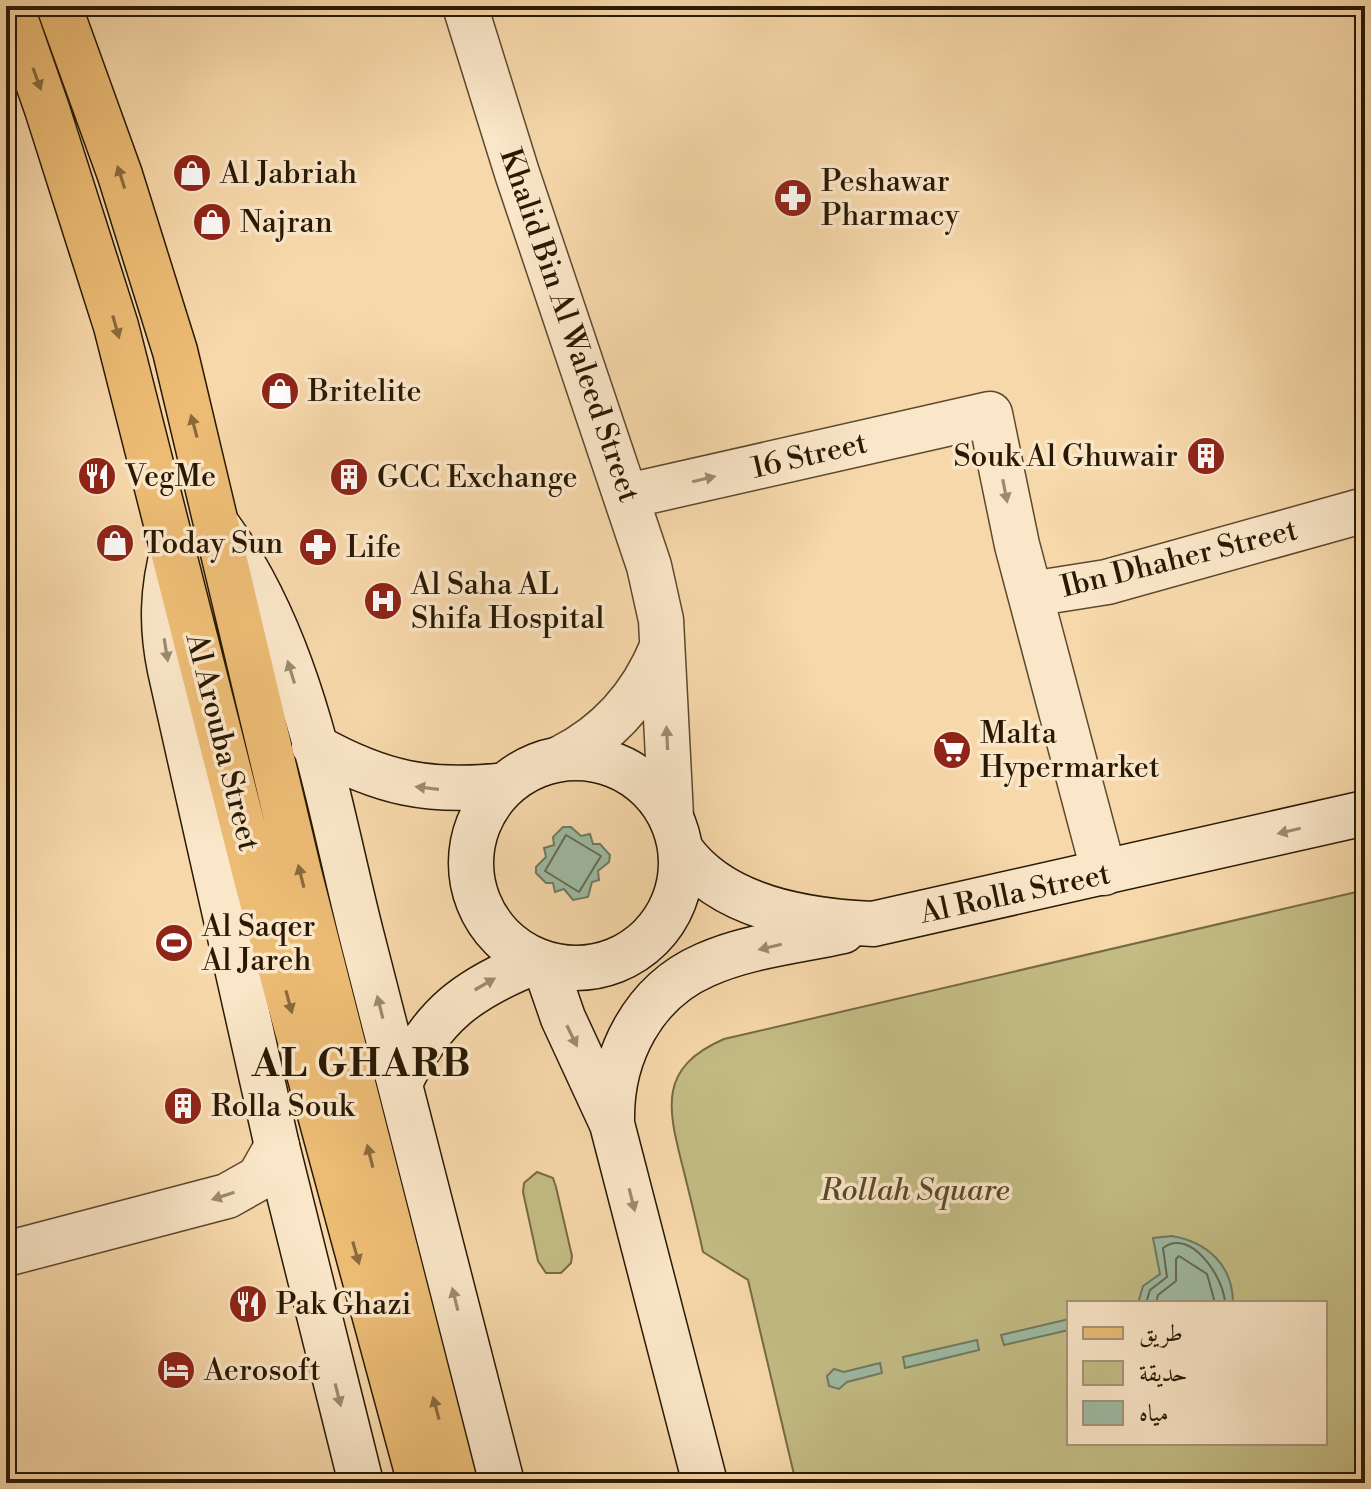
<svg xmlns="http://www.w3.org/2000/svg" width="1371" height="1489" font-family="'Libre Bodoni',Amiri,serif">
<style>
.green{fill:#c3bc84;stroke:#766a44;stroke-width:2;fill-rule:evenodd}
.water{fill:#9ebba3;stroke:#6f7a63;stroke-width:2}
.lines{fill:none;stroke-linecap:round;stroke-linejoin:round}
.shore{stroke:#646a54;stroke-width:2}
.street-casing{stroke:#5c492e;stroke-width:47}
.secondary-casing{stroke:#291904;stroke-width:47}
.primary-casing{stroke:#291904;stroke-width:47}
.street{stroke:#fae6c8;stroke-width:44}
.secondary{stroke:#fae6c8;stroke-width:44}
.primary{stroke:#ecbc75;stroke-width:44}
.oneway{fill:#8a6a3c}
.oneway2{fill:#9c8a70}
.labels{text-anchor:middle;stroke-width:7;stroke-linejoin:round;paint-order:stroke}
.poi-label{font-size:30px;fill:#291904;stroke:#fae6c8;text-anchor:start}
.street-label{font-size:30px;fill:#291904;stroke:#fae6c8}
.park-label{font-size:30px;font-style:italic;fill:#574a2a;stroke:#fae6c8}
.district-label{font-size:38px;font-weight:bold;letter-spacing:2px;fill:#291904;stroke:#fae6c8}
</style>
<rect width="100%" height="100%" fill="#f7d8aa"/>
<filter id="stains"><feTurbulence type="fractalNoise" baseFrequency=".0025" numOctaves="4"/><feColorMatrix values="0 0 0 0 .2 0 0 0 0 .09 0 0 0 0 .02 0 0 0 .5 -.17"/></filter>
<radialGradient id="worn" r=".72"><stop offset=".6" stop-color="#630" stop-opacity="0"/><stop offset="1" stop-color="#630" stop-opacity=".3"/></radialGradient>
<path class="green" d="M1365 890V1483H796L748 1280 703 1252C697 1224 690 1196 683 1168 668 1109 657 1068 724 1039ZM1069 1303H1325V1443H1069Z
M537 1172 553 1178 556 1187 572 1256 571 1263 561 1273H546L538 1261 523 1192 524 1183Z"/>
<path class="water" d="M563 827H571L581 836 590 834 593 844H600L610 855 609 862 598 871 599 880 592 882 588 897 573 900 564 889 555 892 553 883H546L536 873V867L546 857 544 848 554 845 553 837Z
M1172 1236C1207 1242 1233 1265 1233 1303H1138L1143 1286 1160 1274 1153 1238Z
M1069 1319V1330L1004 1345 1001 1335Z
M977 1340 979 1350 905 1368 903 1357Z
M880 1363 882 1373 847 1382 839 1389 829 1386 827 1376 834 1369 844 1372Z"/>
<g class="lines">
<path class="shore" d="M566 835 601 856 579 892 545 871Z
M1146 1303 1150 1290 1167 1277 1163 1248C1190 1227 1224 1277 1225 1303
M1156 1303 1158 1295 1176 1281V1259L1179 1256 1207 1274 1215 1303"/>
<g class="street-casing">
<path id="street" d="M465 6 517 173 649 566 661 620 671 816
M628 496 990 414 1017 545 1104 873
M1031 594 1107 582 1365 510
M561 758C609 734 642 696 662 647
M6 1254 227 1196 259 1178 277 1146"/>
</g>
<g class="secondary-casing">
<path id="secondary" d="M220 529C305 646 327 800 362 937 409 1119 455 1301 502 1483
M174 546C162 589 161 627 170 670L277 1146 361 1483
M314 746C380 783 429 794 505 785
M471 863a105 105 0 1 1 210 0a105 105 0 1 1-210 0Z
M681 850C722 908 806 921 873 924L1365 813
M544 963 563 1018 612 1124 705 1483
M400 1083C432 1015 468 988 537 961
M612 1120C611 1056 643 992 705 965 747 946 798 941 843 931"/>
</g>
<g class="primary-casing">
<path id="primary" d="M11 6 47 109 116 326 258 886 420 1483
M59 6 120 175 175 351 299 872 455 1483"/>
</g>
<use href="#street" class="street"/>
<use href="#secondary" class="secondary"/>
<use href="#primary" class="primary"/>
</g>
<defs><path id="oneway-solid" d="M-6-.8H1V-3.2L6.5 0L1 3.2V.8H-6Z" transform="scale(2)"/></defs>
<g class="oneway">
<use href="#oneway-solid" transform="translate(37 79) rotate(70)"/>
<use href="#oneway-solid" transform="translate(121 177) rotate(-108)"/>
<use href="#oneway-solid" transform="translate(116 327) rotate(74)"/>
<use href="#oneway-solid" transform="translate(194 426) rotate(-105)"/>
<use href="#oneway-solid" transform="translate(301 876) rotate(-104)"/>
<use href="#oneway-solid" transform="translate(289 1002) rotate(75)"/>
<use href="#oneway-solid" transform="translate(370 1156) rotate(-104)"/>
<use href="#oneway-solid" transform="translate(356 1253) rotate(74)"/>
<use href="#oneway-solid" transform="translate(436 1408) rotate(-105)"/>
</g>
<g class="oneway2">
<use href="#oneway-solid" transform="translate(704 479) rotate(-13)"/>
<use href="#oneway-solid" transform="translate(1005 491) rotate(79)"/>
<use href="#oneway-solid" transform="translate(166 650) rotate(81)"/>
<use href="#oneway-solid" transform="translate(291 672) rotate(-107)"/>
<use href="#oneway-solid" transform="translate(667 738) rotate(-93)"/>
<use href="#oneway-solid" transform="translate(427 788) rotate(-173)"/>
<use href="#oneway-solid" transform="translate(1289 831) rotate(167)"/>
<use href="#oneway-solid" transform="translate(770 947) rotate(167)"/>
<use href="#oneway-solid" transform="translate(485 984) rotate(-30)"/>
<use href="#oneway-solid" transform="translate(380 1007) rotate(-104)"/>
<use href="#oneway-solid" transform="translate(572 1036) rotate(64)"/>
<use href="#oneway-solid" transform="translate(223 1196) rotate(162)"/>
<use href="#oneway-solid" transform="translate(632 1200) rotate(76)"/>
<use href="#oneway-solid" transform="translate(455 1299) rotate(-104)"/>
<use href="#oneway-solid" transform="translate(338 1395) rotate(76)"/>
</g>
<defs>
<g id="shop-disc" transform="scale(2)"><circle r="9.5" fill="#8f2418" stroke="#fae6c8"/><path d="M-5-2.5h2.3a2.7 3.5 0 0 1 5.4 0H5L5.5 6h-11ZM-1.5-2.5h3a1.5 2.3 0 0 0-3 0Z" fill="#fff"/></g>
<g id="pharmacy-disc" transform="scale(2)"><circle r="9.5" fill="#8f2418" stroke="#fae6c8"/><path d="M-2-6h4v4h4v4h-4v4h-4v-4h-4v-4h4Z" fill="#fff"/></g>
<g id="building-disc" transform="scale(2)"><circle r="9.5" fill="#8f2418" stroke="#fae6c8"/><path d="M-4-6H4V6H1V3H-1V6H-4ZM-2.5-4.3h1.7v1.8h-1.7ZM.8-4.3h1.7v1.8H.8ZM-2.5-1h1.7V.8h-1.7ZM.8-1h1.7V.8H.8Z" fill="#fff"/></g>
<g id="restaurant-disc" transform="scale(2)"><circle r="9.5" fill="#8f2418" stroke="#fae6c8"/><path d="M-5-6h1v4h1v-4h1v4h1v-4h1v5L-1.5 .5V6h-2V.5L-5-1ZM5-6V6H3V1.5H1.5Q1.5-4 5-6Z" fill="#fff"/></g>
<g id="hospital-disc" transform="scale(2)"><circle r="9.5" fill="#8f2418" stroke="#fae6c8"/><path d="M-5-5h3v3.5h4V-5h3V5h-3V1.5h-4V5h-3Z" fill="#fff"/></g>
<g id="supermarket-disc" transform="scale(2)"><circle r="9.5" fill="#8f2418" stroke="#fae6c8"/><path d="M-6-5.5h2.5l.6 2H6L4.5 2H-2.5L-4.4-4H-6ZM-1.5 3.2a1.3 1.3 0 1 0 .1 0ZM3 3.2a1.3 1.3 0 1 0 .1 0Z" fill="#fff"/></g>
<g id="stadium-disc" transform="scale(2)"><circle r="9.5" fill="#8f2418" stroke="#fae6c8"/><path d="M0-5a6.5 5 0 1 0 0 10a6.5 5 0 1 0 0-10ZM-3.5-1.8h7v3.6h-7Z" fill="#fff"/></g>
<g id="hotel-disc" transform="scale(2)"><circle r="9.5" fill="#8f2418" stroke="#fae6c8"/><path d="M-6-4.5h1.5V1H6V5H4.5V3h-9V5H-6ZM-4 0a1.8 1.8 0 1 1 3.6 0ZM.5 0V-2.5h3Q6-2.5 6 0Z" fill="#fff"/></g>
</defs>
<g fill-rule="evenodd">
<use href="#shop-disc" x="192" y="173"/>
<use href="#pharmacy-disc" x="793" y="198"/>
<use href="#shop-disc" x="212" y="222"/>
<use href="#shop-disc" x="280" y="391"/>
<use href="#building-disc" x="1206" y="456"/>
<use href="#restaurant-disc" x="97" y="476"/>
<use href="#building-disc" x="349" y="477"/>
<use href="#shop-disc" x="115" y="543"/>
<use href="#pharmacy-disc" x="318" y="547"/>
<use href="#hospital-disc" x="383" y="601"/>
<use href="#supermarket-disc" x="952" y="750"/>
<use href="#stadium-disc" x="174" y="943"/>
<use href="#building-disc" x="183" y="1106"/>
<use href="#restaurant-disc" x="248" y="1304"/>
<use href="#hotel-disc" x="176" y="1370"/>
</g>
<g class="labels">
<g class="poi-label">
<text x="220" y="183">Al Jabriah</text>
<text x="821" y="191">Peshawar<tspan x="821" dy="34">Pharmacy</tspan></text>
<text x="240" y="232">Najran</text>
<text x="308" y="401">Britelite</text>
<text x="1178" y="466" text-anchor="end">Souk Al Ghuwair</text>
<text x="125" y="486">VegMe</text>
<text x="377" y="487">GCC Exchange</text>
<text x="143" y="553">Today Sun</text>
<text x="346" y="557">Life</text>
<text x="411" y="594">Al Saha AL<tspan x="411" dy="34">Shifa Hospital</tspan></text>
<text x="980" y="743">Malta<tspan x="980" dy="34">Hypermarket</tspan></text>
<text x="202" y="936">Al Saqer<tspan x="202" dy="34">Al Jareh</tspan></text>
<text x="211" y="1116">Rolla Souk</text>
<text x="276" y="1314">Pak Ghazi</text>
<text x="204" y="1380">Aerosoft</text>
</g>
<g class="street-label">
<text transform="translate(570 325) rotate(71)" y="10">Khalid Bin Al Waleed Street</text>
<text transform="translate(809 455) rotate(-13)" y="10">16 Street</text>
<text transform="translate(1179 558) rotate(-14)" y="10">Ibn Dhaher Street</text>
<text transform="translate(223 742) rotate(76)" y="10">Al Arouba Street</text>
<text transform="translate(1015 893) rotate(-12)" y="10">Al Rolla Street</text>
</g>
<g class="park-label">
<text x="915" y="1200">Rollah Square</text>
</g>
<g class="district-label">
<text x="362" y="1076">AL GHARB</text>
</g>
</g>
<rect width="1371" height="1489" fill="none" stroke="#f7d8aa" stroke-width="32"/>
<rect x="8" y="8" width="1355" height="1473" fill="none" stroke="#291904" stroke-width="4"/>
<rect x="16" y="16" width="1339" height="1457" fill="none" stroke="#291904" stroke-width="2"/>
<rect x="1067" y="1301" width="260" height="144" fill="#fae6c8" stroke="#a6947a" stroke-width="2"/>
<rect x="1083" y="1327" width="40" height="12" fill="#ecbc75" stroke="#a6947a" stroke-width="2"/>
<text x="1139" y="1341" font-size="24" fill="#291904">طريق</text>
<rect x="1083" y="1361" width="40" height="24" fill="#c3bc84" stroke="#a6947a" stroke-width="2"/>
<text x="1139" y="1381" font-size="24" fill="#291904">حديقة</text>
<rect x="1083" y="1401" width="40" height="24" fill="#9ebba3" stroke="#a6947a" stroke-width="2"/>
<text x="1139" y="1421" font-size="24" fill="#291904">مياه</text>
<rect width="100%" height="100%" filter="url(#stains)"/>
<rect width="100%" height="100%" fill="url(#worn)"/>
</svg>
